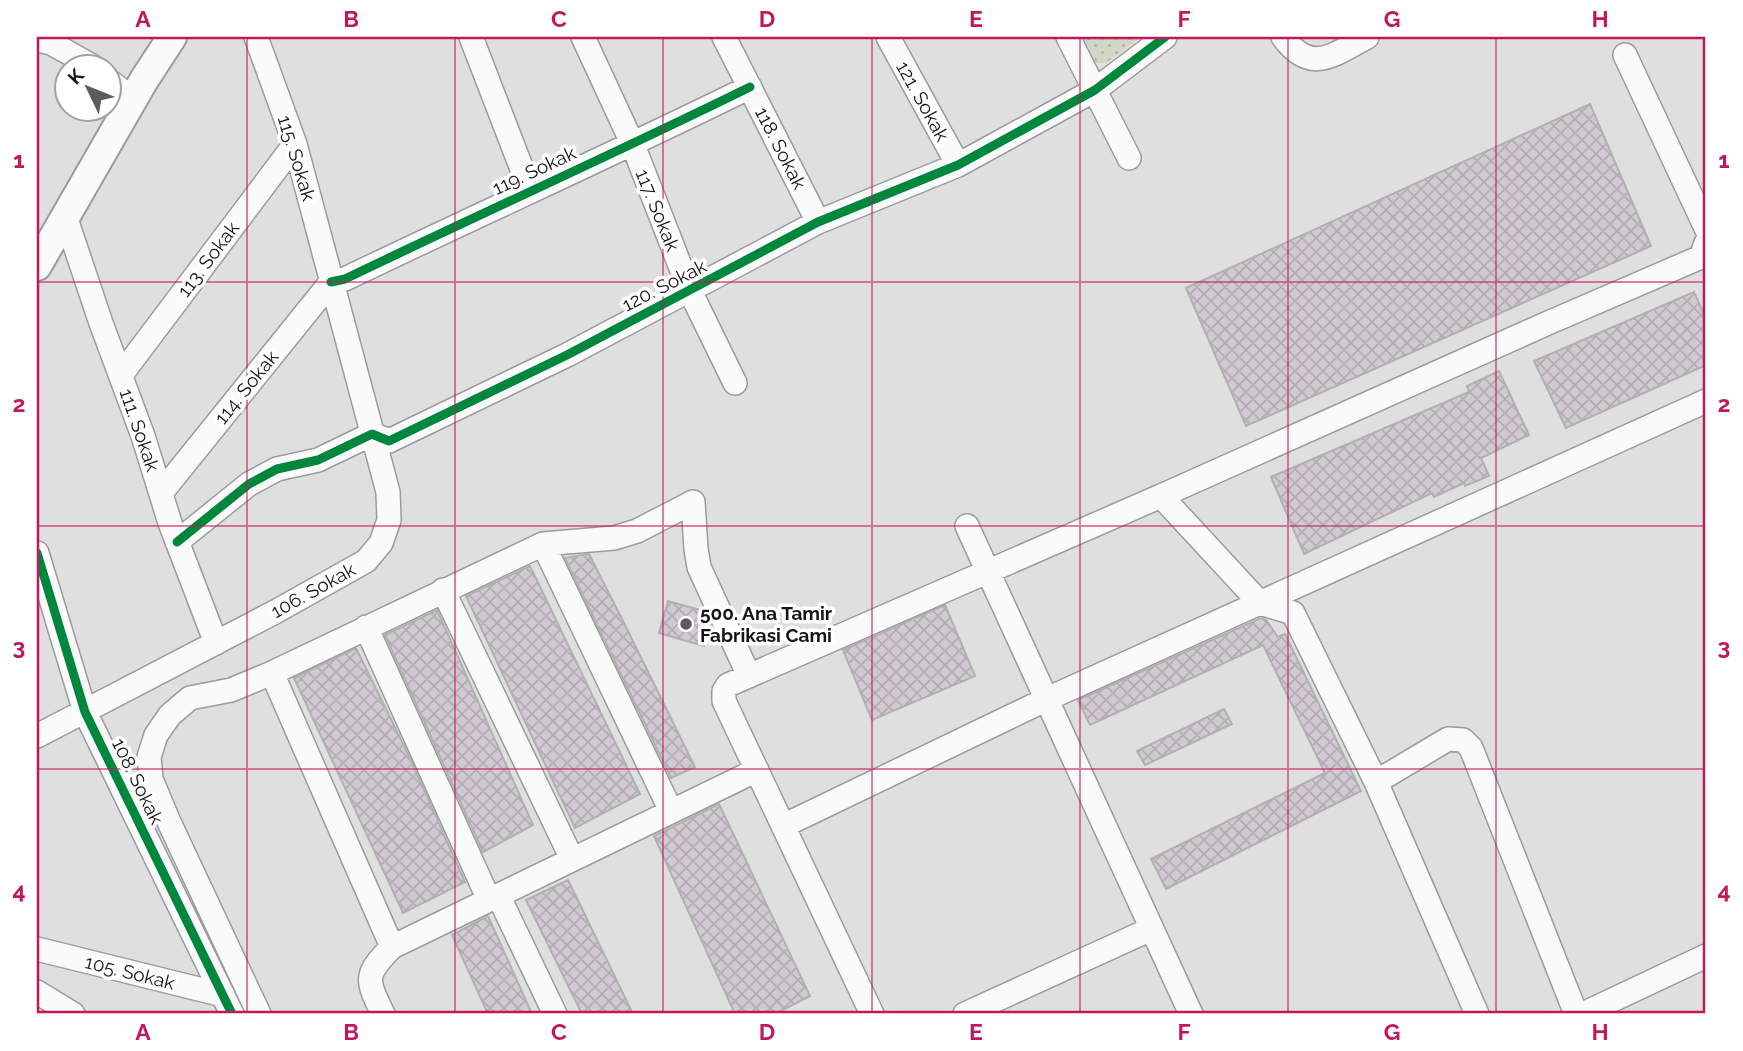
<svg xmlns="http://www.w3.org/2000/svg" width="1743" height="1051" font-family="Raleway,sans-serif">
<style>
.park{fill:url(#park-dots)}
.building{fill:url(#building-cross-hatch);stroke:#b0b0b1;stroke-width:2}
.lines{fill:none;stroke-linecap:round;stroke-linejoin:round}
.minor-casing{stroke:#9b9b9c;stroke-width:26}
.major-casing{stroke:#9b9b9c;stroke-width:32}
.minor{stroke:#fafafa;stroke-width:23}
.major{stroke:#fafafa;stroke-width:28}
.cycleway-casing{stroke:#fff;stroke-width:13}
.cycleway{stroke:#00873e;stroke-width:9}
.grid{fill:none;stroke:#c2185b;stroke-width:2;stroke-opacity:0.55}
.poi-dot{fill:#5b5b5b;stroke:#fff;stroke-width:2.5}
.labels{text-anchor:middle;stroke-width:7;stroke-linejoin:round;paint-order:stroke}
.street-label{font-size:19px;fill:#141414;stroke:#fff}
.poi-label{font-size:19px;font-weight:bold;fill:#141414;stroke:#fff;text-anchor:start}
.neatline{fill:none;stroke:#c2185b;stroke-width:2.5}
.grid-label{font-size:23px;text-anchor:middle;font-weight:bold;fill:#c2185b}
</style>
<defs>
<pattern id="park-dots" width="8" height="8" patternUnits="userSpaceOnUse" patternTransform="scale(1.75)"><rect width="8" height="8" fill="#d2d6c4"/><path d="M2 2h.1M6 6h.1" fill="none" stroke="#b3b7a8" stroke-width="1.8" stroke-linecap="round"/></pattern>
<pattern id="building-cross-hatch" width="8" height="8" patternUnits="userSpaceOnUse" patternTransform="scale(1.75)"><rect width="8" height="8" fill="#d1cad2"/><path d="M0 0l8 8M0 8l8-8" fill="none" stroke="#b3adb3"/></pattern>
</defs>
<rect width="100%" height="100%" fill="#dfdfe0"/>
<path class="park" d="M1081 37H1141L1106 63H1095Z"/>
<path class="building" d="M1590 104 1651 246 1246 426 1186 288Z
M1694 292 1706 319V365L1566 428 1534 361Z
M1499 371 1529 435 1481 458 1489 476 1465 486 1464 483 1434 497 1432 493 1304 554 1271 477 1469 392 1467 386Z
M589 554 622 619 695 767 671 778 565 558Z
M530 566 640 794 575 828 466 596Z
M668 601 704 611 710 624 704 646 659 633Z
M945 605 975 676 872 720 843 650Z
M437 610 533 825 483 852 385 635Z
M1261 618 1266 620 1278 637 1285 634 1361 791 1166 889 1151 859 1325 773 1263 645 1090 725 1078 700Z
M356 648 409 756 465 882 403 913 294 678Z
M1224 709 1232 724 1145 765 1137 751Z
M719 804 810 996 775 1014H735L654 836Z
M568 880 633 1014H582L526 900Z
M488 916 532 1014H488L452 935Z"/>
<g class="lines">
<g class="minor-casing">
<path id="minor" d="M471 37 530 190
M583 37 633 145 690 291 735 383
M724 37 818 222
M888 37 958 165
M1068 37 1129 158
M1283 37C1311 75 1333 55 1367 37
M37 40 51 43 92 66
M1625 55 1706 228
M108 80 133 99
M65 216 101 323 143 436 170 523 216 643
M331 282 345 279C480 214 616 153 750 87
M121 375 295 144
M161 493 331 282
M1161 496 1548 323 1701 257 1706 243
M967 526 1191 1014
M177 542 249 484 277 469 318 460 372 434 389 441 567 355 818 222 958 165 1095 90 1165 37
M543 544 671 811
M37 553 85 712 232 1014
M443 590 572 859
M366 627 489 900
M749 676 699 567 696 549 693 502 637 531 614 538 543 544 272 673 392 947 757 770
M37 736 275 612 366 561 381 543 389 520 388 492 295 144 256 37
M1376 782 1448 739 1463 740 1471 748 1576 1014
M783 826 1047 699 1706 401
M498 895 555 1014
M37 949 223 995
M37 992 73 1014
M259 1014 169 822 151 779 149 757 156 735 170 715 190 698 231 690 272 673
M383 1014C366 979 364 975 392 947
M872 1014 724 701V691L728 685 1161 496 1260 603 1293 613 1376 782 1477 1014
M965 1014 1151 929
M1583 1014 1706 956"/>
</g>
<g class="major-casing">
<path id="major" d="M37 266 144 80 172 37"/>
</g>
<use href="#minor" class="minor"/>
<use href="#major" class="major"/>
<g class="cycleway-casing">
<path id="cycleway" d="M331 282 345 279C480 214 616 153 750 87
M177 542 249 484 277 469 318 460 372 434 389 441 567 355 818 222 958 165 1095 90 1165 37
M37 553 85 712 232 1014"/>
</g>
<use href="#cycleway" class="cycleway"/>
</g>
<path class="grid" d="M247 37V1014M455 37V1014M663 37V1014M872 37V1014M1080 37V1014M1288 37V1014M1496 37V1014M37 282H1706M37 526H1706M37 769H1706"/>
<circle class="poi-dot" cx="686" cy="624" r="7"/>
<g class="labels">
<g class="street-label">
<text transform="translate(923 101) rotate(61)" y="7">121. Sokak</text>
<text transform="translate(781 148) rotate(63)" y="7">118. Sokak</text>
<text transform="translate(297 158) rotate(73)" y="7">115. Sokak</text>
<text transform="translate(534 170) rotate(-25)" y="7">119. Sokak</text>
<text transform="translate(658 210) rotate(68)" y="7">117. Sokak</text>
<text transform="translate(208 259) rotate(-53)" y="7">113. Sokak</text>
<text transform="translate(664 285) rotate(-27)" y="7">120. Sokak</text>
<text transform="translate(246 387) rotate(-51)" y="7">114. Sokak</text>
<text transform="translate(140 430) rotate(71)" y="7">111. Sokak</text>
<text transform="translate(313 590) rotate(-29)" y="7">106. Sokak</text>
<text transform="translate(138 781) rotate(64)" y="7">108. Sokak</text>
<text transform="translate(130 972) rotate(14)" y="7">105. Sokak</text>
</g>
<g class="poi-label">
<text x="700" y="620">500. Ana Tamir<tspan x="700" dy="22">Fabrikasi Cami</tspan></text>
</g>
</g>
<rect width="1743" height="1051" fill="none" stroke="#ffffff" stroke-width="77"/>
<g transform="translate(88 88) rotate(313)"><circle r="33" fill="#ffffff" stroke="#a1a1a1" stroke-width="2"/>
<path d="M0-5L12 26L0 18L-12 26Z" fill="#5b5b5b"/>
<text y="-10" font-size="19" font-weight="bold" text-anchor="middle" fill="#141414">K</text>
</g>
<rect x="38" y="38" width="1666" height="974" class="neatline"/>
<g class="grid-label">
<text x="143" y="27">A</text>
<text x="351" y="27">B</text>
<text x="559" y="27">C</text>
<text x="767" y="27">D</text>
<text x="976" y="27">E</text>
<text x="1184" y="27">F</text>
<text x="1392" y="27">G</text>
<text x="1600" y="27">H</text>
<text x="19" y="168">1</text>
<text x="1724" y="168">1</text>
<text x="19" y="412">2</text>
<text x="1724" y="412">2</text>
<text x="19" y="655">3</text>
<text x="1724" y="655">3</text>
<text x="19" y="899">4</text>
<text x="1724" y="899">4</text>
<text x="143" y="1040">A</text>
<text x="351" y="1040">B</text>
<text x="559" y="1040">C</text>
<text x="767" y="1040">D</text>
<text x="976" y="1040">E</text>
<text x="1184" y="1040">F</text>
<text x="1392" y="1040">G</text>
<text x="1600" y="1040">H</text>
</g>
</svg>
